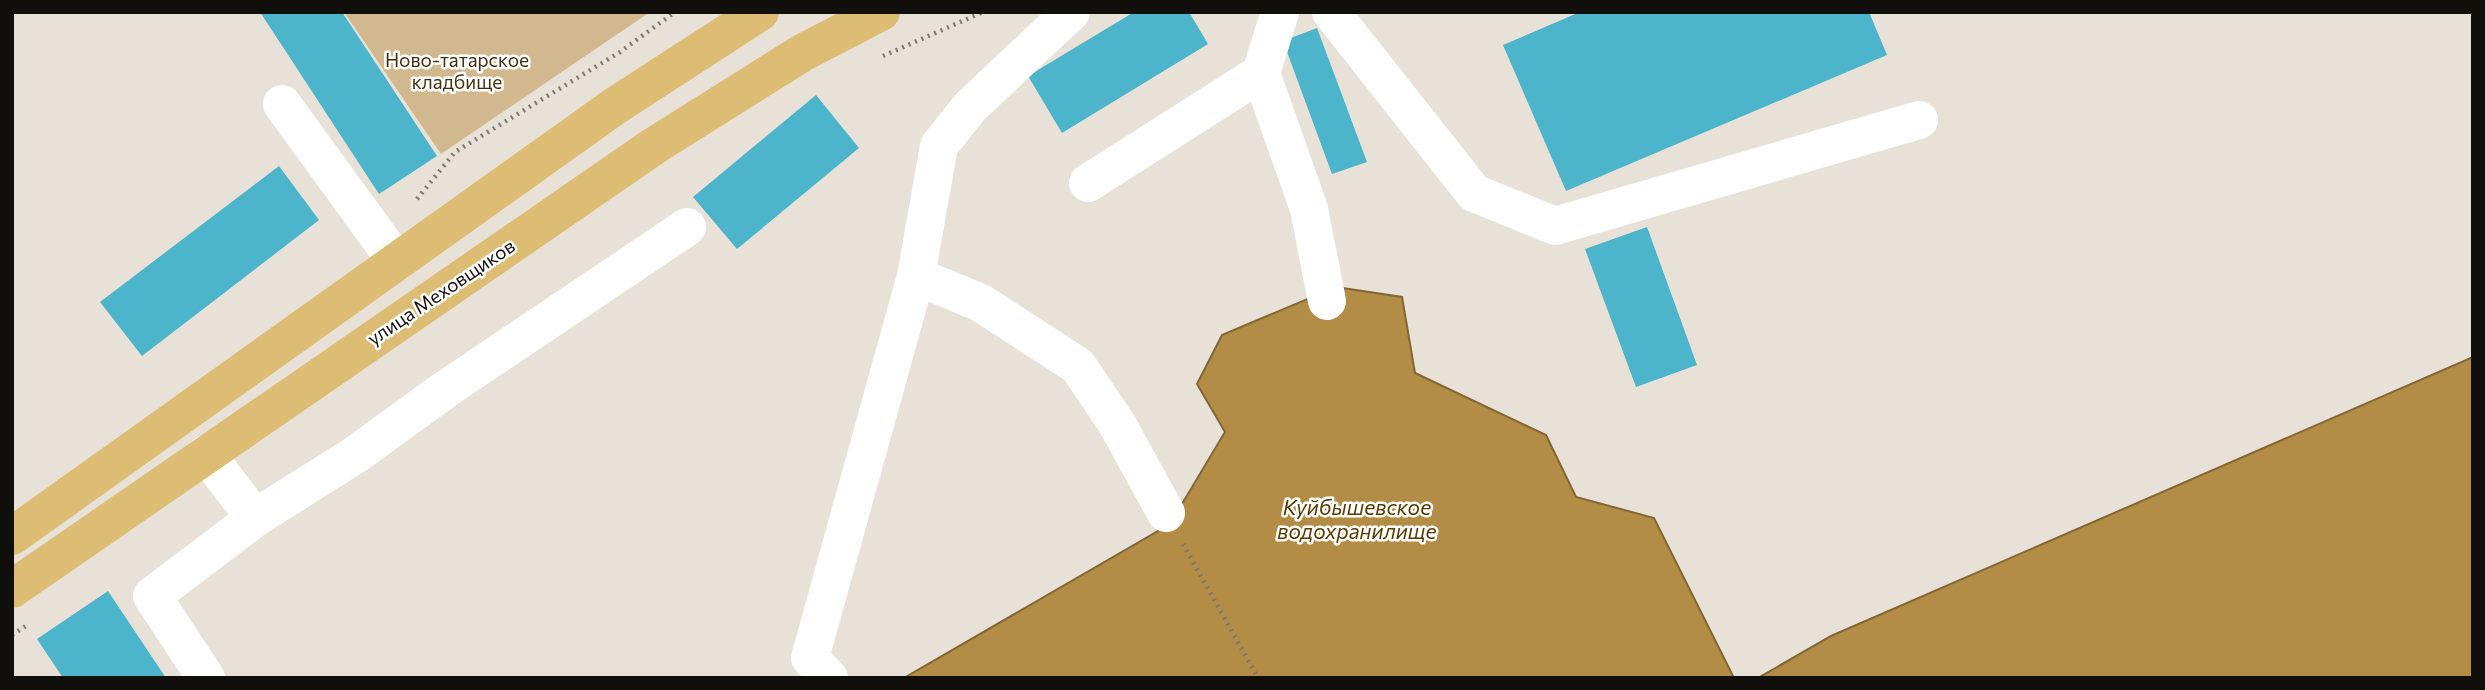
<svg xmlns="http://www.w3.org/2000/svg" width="2485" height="690" font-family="Commissioner,sans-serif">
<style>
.green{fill:#d2b88e}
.water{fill:#b38c45;stroke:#826634;stroke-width:2}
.building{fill:#4cb4cb}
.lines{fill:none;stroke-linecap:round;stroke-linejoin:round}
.path{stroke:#7e7972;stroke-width:4.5;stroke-dasharray:2 5;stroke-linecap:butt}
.minor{stroke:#fff;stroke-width:38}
.major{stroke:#ddbc74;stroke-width:38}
.labels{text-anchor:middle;stroke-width:5;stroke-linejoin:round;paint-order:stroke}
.park-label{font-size:19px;fill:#413011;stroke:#fff}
.street-label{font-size:19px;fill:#110f0b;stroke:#fff}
.water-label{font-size:21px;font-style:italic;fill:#573c00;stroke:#fff}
</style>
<rect width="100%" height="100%" fill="#e8e1d7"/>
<path class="green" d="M344 12H650L441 154Z"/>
<path class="water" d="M1336 287 1402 297 1415 373 1546 435 1576 497 1654 518 1734 678H904L1170 524 1225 432 1197 384 1222 335Z
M2473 357V678H1758L1831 636Z"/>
<path class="building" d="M260 12H342L437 156 379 194Z
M1134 12H1189L1208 44 1062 133 1028 76Z
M1580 12H1869L1887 55 1566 191 1503 45Z
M1317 28 1367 162 1332 174 1283 41Z
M816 95 859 148 737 249 693 197Z
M279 166 319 220 142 356 100 302Z
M1647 227 1697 365 1636 387 1585 249Z
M108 591 166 678H63L37 639Z"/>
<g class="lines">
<path class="path" d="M883 56 983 12
M417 199 455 152 620 52 675 12
M1183 544 1258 678
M12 635 29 624"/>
<path class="minor" d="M1331 12 1474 193 1555 226 1919 120
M1261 73 1309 209 1327 301
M282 104 397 262
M1088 183 1261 73 1280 12
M916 276 981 303 1078 366 1117 424 1166 513
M206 454 255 518
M206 678 152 596 255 518 355 455 446 389 687 227
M829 678 810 658 916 276 939 146 970 107 1071 12"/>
<path class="major" d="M12 536 615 106 760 12
M12 589 654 146 802 53 881 12"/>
</g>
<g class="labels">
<g class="park-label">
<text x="457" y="67">Ново-татарское<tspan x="457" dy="22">кладбище</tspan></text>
</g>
<g class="street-label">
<text transform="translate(441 292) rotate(-34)" y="7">улица Меховщиков</text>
</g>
<g class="water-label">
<text x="1357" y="515">Куйбышевское<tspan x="1357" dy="24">водохранилище</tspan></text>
</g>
</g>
<rect width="2485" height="690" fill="none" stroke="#110f0b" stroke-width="28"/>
</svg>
